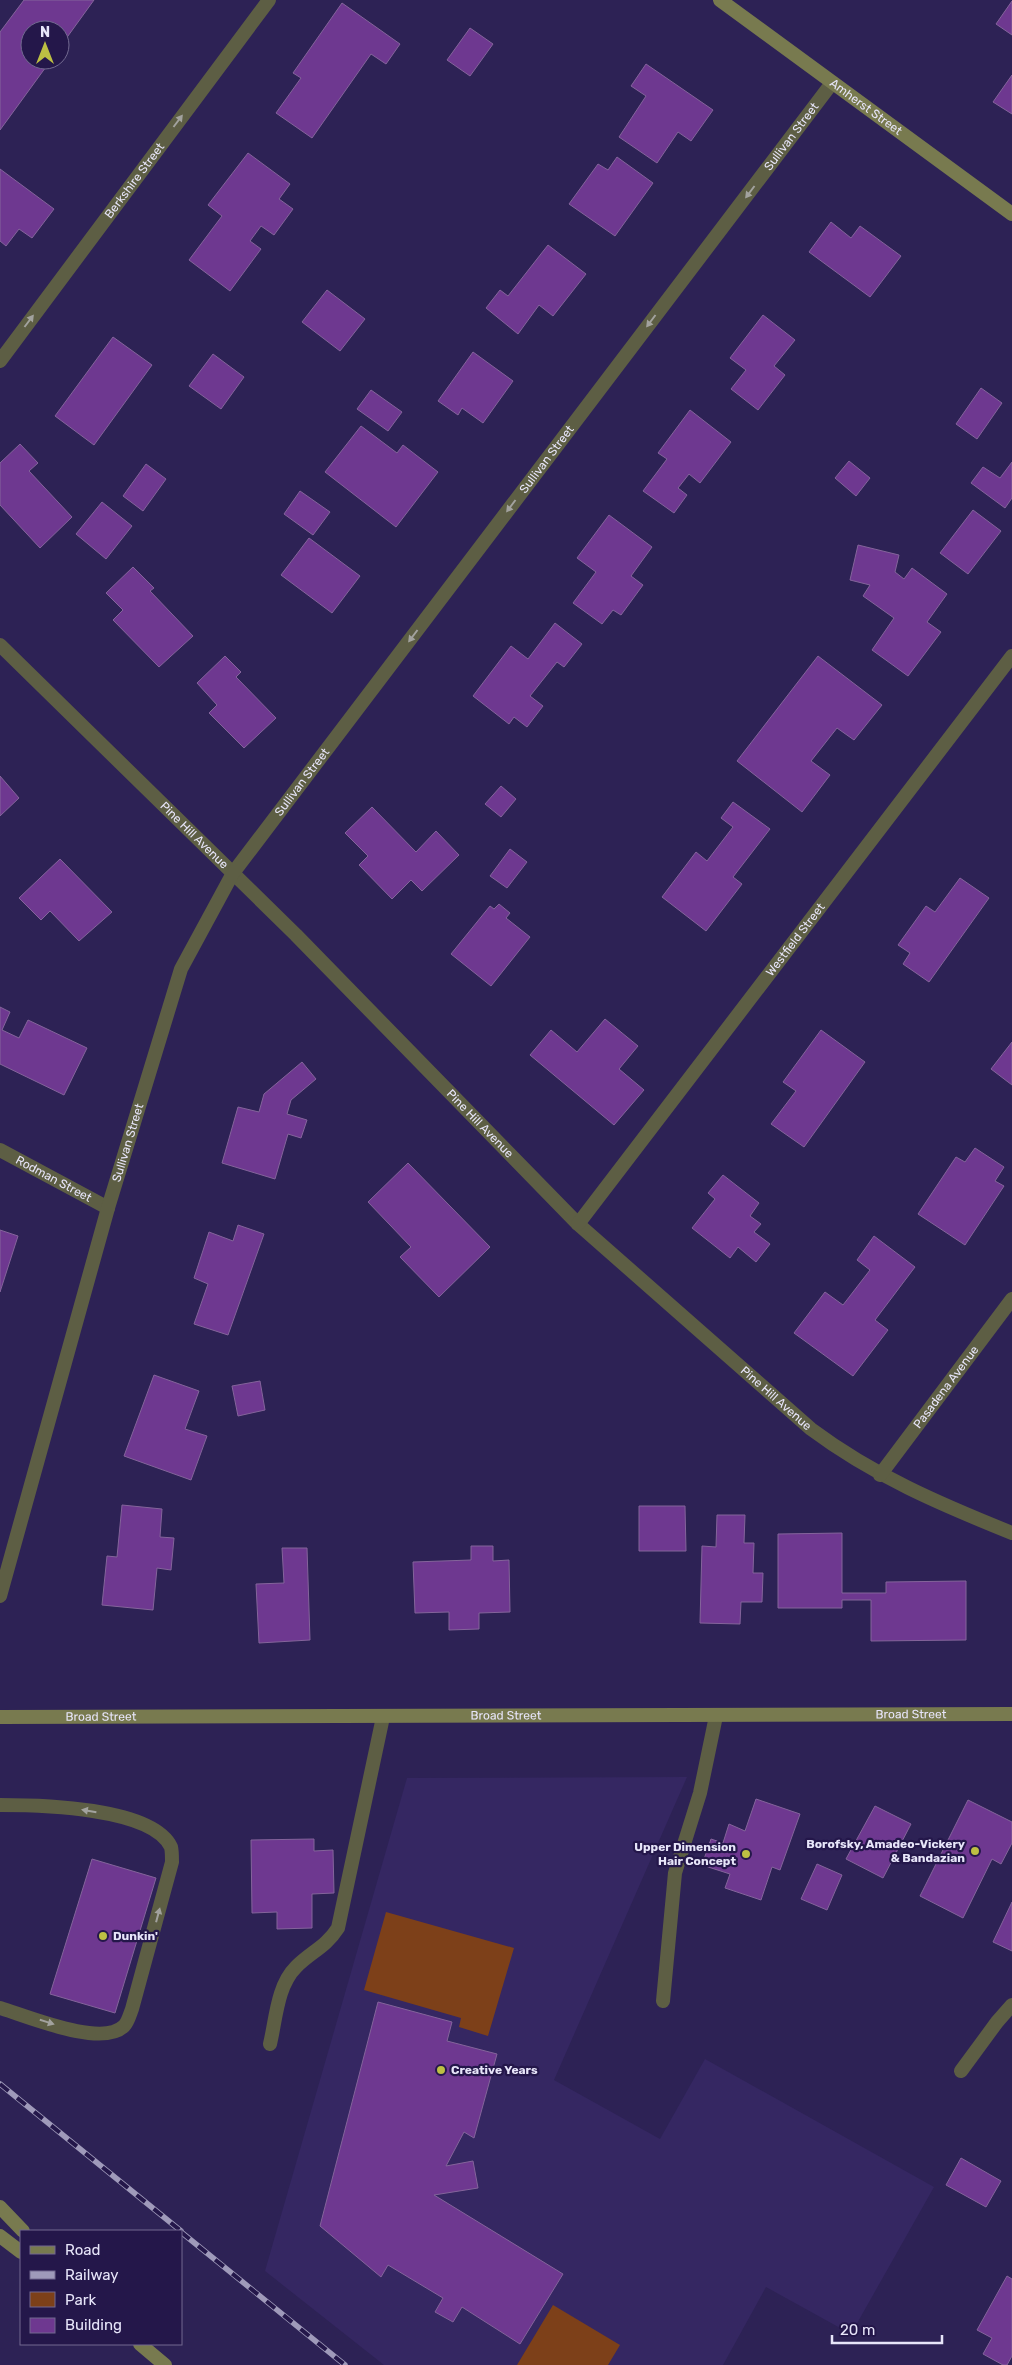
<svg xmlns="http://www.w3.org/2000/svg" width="1012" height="2365" font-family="Rubik,sans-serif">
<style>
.built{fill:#352762}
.green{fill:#7d4019}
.building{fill:#6e3890;stroke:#84649b}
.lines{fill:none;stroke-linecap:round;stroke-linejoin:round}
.service{stroke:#5d5e44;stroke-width:14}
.minor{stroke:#5d5e44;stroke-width:14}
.secondary{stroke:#787a4f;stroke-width:14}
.rail-casing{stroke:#9f9aba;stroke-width:5.5}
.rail{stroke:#24174a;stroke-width:4;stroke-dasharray:11;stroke-linecap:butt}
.oneway{fill:#a2a29e}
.poi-dot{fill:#bdbf43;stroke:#24174a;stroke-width:2}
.labels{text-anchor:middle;stroke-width:4.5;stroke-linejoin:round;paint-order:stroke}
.street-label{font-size:12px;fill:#e7e5f9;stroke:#24174a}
.poi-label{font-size:12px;font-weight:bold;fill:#e7e5f9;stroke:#24174a;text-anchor:end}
</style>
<rect width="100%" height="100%" fill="#2d2255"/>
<path class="built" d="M687 1777 554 2080 660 2139 705 2059 934 2187 851 2334 766 2287 723 2365H384L265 2271 407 1778Z"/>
<path class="green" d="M386 1912 514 1948 488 2036 459 2027 461 2018 364 1990Z
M553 2305 620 2345 608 2365H517Z"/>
<path class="building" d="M24 0H94L60 47V30H30V60H51L0 130V32Z
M1012 1V35L996 24Z
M342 3 400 44 386 64 371 54 312 138 276 113 301 78 293 73Z
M470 28 493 44 470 76 447 60Z
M646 64 713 110 691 141 678 132 657 163 619 137 646 96 631 86Z
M1012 75V114L993 102Z
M248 153 290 184 279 199 293 209 274 235 261 226 250 241 261 249 230 291 189 260 222 216 208 205Z
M617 157 653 183 615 236 569 204 598 164 608 170Z
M0 169 54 209 32 238 19 229 6 246 0 241Z
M831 222 851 238 860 226 901 256 870 297 809 252Z
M548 245 586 274 553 316 539 305 518 334 486 308 500 290 508 296Z
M327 290 365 319 340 351 302 322Z
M763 315 795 340 774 366 785 375 758 410 731 389 746 370 730 358Z
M113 337 152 365 94 445 55 416Z
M473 352 513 381 483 423 462 408 458 415 438 401Z
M213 354 244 377 221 409 189 386Z
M981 388 1002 403 977 439 956 424Z
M371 390 402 412 388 431 357 409Z
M690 410 731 442 700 483 689 474 678 488 687 495 674 513 643 491 667 459 658 453Z
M361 426 397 453 403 445 438 472 396 527 325 472Z
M20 444 38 463 29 471 72 517 40 548 0 505V463Z
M849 461 870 478 856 496 835 478Z
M1012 462V498L1005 508 971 483 983 467 1000 478Z
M146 464 166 479 143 511 123 496Z
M300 491 330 512 313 535 284 514Z
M102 502 132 526 106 559 76 534Z
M973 510 1001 531 968 574 940 553Z
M609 515 652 547 631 576 643 585 621 615 613 610 602 624 573 603 596 572 577 558Z
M309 538 360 576 332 613 281 575Z
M858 545 899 555 895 572 904 579 912 568 947 594 927 622 941 632 908 676 872 650 894 618 863 596 870 585 850 580Z
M133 567 154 588 150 591 193 636 159 667 113 620 123 610 106 593Z
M555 623 582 644 564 667 557 662 530 696 543 706 527 727 514 717 509 724 473 696 511 646 528 659Z
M225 656 241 672 236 677 276 718 244 748 209 713 217 705 197 683Z
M818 656 882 705 854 740 837 728 811 761 830 775 802 812 737 761Z
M0 776 19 798 0 816Z
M501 786 516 799 501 817 485 804Z
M733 802 770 829 733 877 742 884 706 931 662 897 696 852 707 861 733 827 721 818Z
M372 807 416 852 436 831 459 855 422 891 411 880 392 899 359 865 368 856 345 833Z
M510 849 527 862 507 888 490 876Z
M60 859 112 912 79 941 50 911 41 920 19 898Z
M960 878 989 898 929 982 903 964 910 953 898 945 926 906 935 912Z
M499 904 510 913 506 918 530 937 491 986 451 954 490 906 494 909Z
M0 1007 10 1012 2 1030 19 1038 28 1020 87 1048 64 1095 0 1064Z
M605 1019 638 1046 619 1069 644 1090 614 1125 530 1055 551 1030 577 1052Z
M821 1030 865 1062 804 1147 771 1124 796 1091 783 1082Z
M1012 1042V1085L991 1069Z
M302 1062 316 1079 291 1100 287 1114 307 1120 301 1138 288 1134 275 1179 222 1163 238 1107 259 1112 264 1094Z
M975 1148 1004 1167 995 1181 1004 1186 965 1245 918 1214 956 1157 965 1162Z
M408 1163 490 1247 439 1297 400 1257 411 1247 368 1202Z
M723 1175 759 1203 750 1216 761 1224 754 1232 770 1244 756 1262 738 1247 730 1258 692 1228 715 1199 708 1193Z
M238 1225 264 1234 228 1335 194 1324 208 1284 194 1278 209 1232 233 1241Z
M0 1230 18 1236 0 1292Z
M874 1236 915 1267 875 1320 888 1330 853 1376 794 1333 825 1292 843 1305 870 1270 857 1260Z
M154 1375 199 1391 185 1429 207 1436 191 1480 124 1456Z
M260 1381 265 1410 238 1416 232 1386Z
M122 1505 162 1509 160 1537 174 1538 171 1570 157 1568 153 1610 102 1605 107 1556 117 1557Z
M639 1506H685L686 1551H639Z
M717 1515H745L744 1543H754L753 1573H763L762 1602H741L740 1624 700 1623 702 1546 716 1547Z
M842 1533V1593H886V1582L966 1581V1640L871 1641V1600H842V1608H778V1534Z
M471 1546H493V1561L509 1560 510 1612 479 1613V1629L449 1630V1612L415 1613 413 1562 471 1560Z
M282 1548H307L310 1640 259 1643 256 1584 284 1583Z
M756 1799 800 1814 780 1870 772 1867 761 1900 725 1888 730 1874 702 1865 711 1839 723 1843 729 1824 745 1831Z
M968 1800 1012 1822V1843L1001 1864 992 1859 963 1918 920 1896Z
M875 1806 911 1824 883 1878 846 1859Z
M314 1839V1851L333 1850 334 1893 312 1894V1928L277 1929V1912L252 1913 251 1840Z
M92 1859 156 1878 115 2013 50 1994Z
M817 1864 842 1875 827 1910 801 1899Z
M1012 1902V1951L993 1942Z
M378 2002 452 2022 447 2041 497 2054 474 2138 464 2132 446 2166 473 2161 478 2188 434 2195 563 2274 520 2344 462 2307 453 2322 435 2312 443 2298 388 2265 381 2277 320 2226Z
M961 2158 1001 2181 986 2207 946 2185Z
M1007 2276 1012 2279V2356L1007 2365H1003L983 2354 992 2338 977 2330Z"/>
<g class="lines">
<path class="service" d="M0 1805C39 1805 152 1807 171 1847 172 1851 172 1858 172 1862L132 2009C130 2014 128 2022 124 2026 102 2048 27 2016 0 2008
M663 2001 675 1873 700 1793 716 1716
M270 2044C276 2019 277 1986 296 1967 312 1951 325 1948 338 1928L383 1717
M961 2071 997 2022 1012 2005"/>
<g class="minor">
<path id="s1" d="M0 361 269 0"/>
<path id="s2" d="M0 645 296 935 578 1224 811 1429C874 1476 940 1504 1012 1533"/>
<path id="s3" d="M0 1150 108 1208"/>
<path id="s4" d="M578 1224 1012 656"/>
<path id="s5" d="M880 1475 1012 1299"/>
<path id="s6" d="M0 1596 108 1208 181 969 233 873 832 83"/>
</g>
<g class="secondary">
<path id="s7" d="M720 0 1012 214"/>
<path id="s8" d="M0 1717 1012 1714"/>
<path d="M0 2207 23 2231"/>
<path d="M0 2236 21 2252"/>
<path d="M140 2344 165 2365"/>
</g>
<g class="rail-casing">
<path id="rail" d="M0 2084 181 2231
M181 2232 345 2365"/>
</g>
<use href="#rail" class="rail"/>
</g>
<defs><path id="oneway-solid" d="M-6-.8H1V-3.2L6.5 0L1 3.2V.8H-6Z" transform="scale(1.25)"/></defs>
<g class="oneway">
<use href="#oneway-solid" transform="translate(178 121) rotate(-53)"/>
<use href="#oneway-solid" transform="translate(750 192) rotate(127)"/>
<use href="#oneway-solid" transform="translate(29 321) rotate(-53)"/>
<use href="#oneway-solid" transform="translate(651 321) rotate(127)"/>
<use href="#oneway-solid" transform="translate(511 506) rotate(127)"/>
<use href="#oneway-solid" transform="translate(413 636) rotate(127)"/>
<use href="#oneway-solid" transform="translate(89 1811) rotate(-170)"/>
<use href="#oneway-solid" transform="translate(158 1915) rotate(-75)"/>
<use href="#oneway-solid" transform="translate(47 2022) rotate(17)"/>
</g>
<g class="poi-dot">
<circle cx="975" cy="1851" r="5"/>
<circle cx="746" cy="1854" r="5"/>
<circle cx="103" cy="1936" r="5"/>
<circle cx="441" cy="2070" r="5"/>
</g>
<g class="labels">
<g class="street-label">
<text dy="4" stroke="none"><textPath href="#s7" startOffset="181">Amherst Street</textPath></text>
<text dy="4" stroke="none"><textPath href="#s6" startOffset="1686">Sullivan Street</textPath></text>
<text dy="4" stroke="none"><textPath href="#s1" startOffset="225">Berkshire Street</textPath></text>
<text dy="4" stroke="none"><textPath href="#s6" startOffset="1281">Sullivan Street</textPath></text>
<text dy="4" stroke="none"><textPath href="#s6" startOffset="876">Sullivan Street</textPath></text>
<text dy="4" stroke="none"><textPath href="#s2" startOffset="272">Pine Hill Avenue</textPath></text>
<text dy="4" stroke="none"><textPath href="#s4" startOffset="358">Westfield Street</textPath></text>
<text dy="4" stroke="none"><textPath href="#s2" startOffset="678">Pine Hill Avenue</textPath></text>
<text dy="4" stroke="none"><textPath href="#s6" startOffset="471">Sullivan Street</textPath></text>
<text dy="4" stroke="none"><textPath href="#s3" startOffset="61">Rodman Street</textPath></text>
<text dy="4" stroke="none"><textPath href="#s5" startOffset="110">Pasadena Avenue</textPath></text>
<text dy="4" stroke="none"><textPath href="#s2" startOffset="1082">Pine Hill Avenue</textPath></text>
<text dy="4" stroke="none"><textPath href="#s8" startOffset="911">Broad Street</textPath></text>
<text dy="4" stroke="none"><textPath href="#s8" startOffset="101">Broad Street</textPath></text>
<text dy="4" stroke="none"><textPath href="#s8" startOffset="506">Broad Street</textPath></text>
</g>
<g class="poi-label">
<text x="965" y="1848">Borofsky, Amadeo-Vickery<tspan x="965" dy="14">&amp; Bandazian</tspan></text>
<text x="736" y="1851">Upper Dimension<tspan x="736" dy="14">Hair Concept</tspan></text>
<text x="113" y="1940" text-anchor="start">Dunkin'</text>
<text x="451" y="2074" text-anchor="start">Creative Years</text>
</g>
</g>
<rect x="20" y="2230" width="162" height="115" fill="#24174a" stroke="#726990"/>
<rect x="30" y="2246" width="25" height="8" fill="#787a4f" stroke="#726990"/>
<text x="65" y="2255" font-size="15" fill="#e7e5f9">Road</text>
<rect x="30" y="2271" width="25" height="8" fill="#9f9aba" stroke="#726990"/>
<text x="65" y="2280" font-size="15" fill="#e7e5f9">Railway</text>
<rect x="30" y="2292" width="25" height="15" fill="#7d4019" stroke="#726990"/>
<text x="65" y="2305" font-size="15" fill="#e7e5f9">Park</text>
<rect x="30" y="2318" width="25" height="15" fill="#6e3890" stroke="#726990"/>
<text x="65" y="2330" font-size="15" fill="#e7e5f9">Building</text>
<g transform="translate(45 45)"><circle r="24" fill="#24174a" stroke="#726990"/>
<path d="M0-4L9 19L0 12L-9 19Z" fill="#bdbf43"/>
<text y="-8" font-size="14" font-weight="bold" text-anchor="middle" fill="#e7e5f9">N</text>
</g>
<path d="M832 2335v8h110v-8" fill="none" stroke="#e7e5f9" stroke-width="2.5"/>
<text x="840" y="2335" font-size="15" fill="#e7e5f9" stroke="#24174a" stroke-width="4" paint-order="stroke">20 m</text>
</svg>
